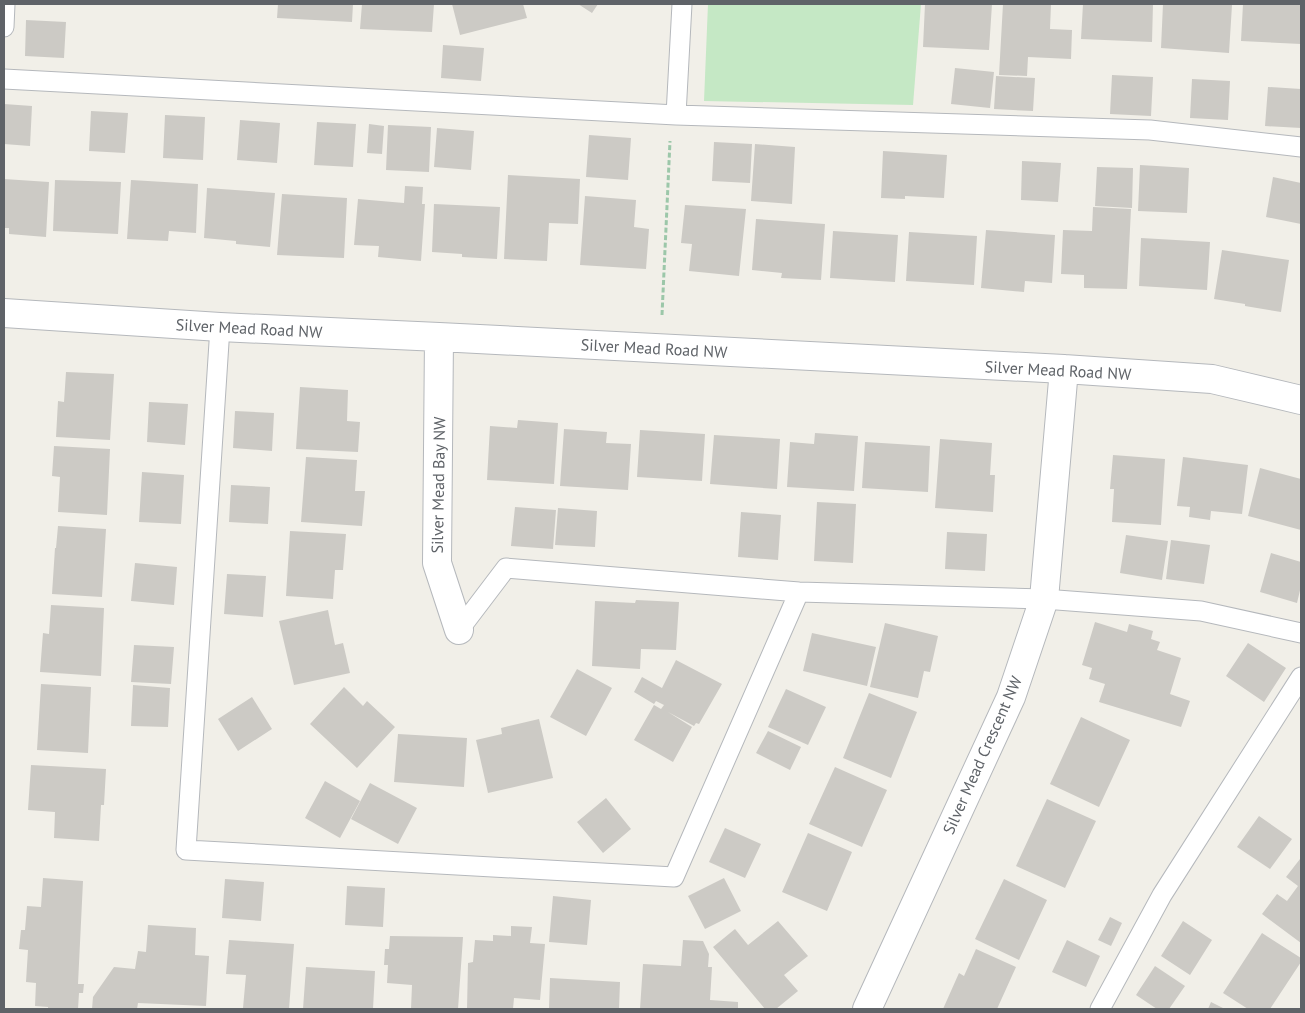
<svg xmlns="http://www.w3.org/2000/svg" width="1305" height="1013" font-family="'PT Sans',sans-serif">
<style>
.park{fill:#c5e8c5}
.building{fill:#cccac5}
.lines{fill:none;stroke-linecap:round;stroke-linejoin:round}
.service-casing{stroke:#b5b8bc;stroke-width:21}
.minor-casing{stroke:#b5b8bc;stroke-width:30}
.path{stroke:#9cc7a9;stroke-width:3;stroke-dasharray:5 2.5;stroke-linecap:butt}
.service{stroke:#fff;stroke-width:19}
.minor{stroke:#fff;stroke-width:28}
.labels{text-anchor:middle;stroke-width:5;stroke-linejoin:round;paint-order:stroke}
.street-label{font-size:16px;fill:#5f6368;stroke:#fff}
</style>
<rect width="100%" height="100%" fill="#f1efe8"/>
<path class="park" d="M708 4H921L913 105 704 101Z"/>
<path class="building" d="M278 4H353L352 22 277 18Z
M362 4H434L432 32 360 29Z
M452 4H523L527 18 460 35Z
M578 4H598L592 13Z
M925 4H992L989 50 923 47Z
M1003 4H1051L1050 29 1072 30 1071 59 1028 57 1027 76 999 75Z
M1083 4H1153L1152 42 1081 39Z
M1163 4 1232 5 1229 53 1161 48Z
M1243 4H1301V44L1241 41Z
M26 20 66 22 64 58 25 56Z
M443 45 484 48 481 81 441 78Z
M955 68 994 72 990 108 951 104Z
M1112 75 1153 77 1151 116 1110 114Z
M996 76 1035 78 1033 111 994 109Z
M1192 79 1230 81 1228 120 1190 118Z
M1268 87 1301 89V128L1265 126Z
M4 104 32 106 30 146 4 144Z
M91 111 128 113 125 153 89 151Z
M165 115 205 117 203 160 163 158Z
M240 120 280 123 277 163 237 160Z
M317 122 356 124 353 167 314 165Z
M369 124 384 126 382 154 367 153Z
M388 125 431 127 429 172 386 170Z
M437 128 474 131 471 170 434 167Z
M589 135 631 138 628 180 586 177Z
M714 142 752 144 750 183 712 181Z
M755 144 795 147 792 204 751 201Z
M883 151 947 155 944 198 905 196V199L881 198Z
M1022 161 1061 163 1058 202 1021 200Z
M1140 165 1189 168 1187 213 1138 211Z
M1097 167 1133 168 1132 208 1095 206Z
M508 175 580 179 578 224 549 223 547 261 504 259Z
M1273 177 1301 183V224L1266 217Z
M4 179 49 182 46 237 9 234V228H4Z
M55 180 121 182 118 234 53 231Z
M131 180 198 184 196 233 169 231 168 241 127 239Z
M405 186 423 187 422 204H425L421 261 378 257 379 246 354 245 358 199 404 203Z
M207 188 275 193 270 247 236 244V241L204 238Z
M282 194 347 198 344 258 277 255Z
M585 196 636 200 634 227 649 229 646 269 580 265Z
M434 204 500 207 497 259 462 257V254L432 252Z
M685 205 746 209 739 276 689 271 692 244 681 243Z
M1093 207 1131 209 1127 289 1084 288V275L1061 274 1063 230 1092 231Z
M756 219 825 224 821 280 781 278 782 273 752 270Z
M986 230 1055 235 1052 283 1025 281 1024 292 981 288Z
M833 231 898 235 895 282 830 278Z
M909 232 977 236 974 285 906 281Z
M1141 238 1210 242 1207 290 1139 286Z
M1222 250 1289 260 1281 312 1245 306V304L1214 299Z
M66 372 114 374 110 440 56 437 58 401 64 402Z
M300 387 348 390 347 421 360 422 358 452 296 449Z
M149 402 188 404 185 445 147 442Z
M235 411 274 413 272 451 233 448Z
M518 420 558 423 554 484 487 480 490 426 517 428Z
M564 429 607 432 606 443 631 444 628 490 560 486Z
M640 430 705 434 702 481 637 477Z
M815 433 858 436 854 491 787 487 790 442 814 444Z
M714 435 780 439 777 489 710 484Z
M940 439 992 443 990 475H995L993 512 935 508Z
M865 442 930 446 928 492 862 488Z
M54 446 110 449 107 515 58 512 60 477 52 476Z
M1113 455 1165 459 1161 525 1112 522 1114 489H1110Z
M306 457 357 460 355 491H365L362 526 301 522Z
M1183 457 1248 465 1242 514 1211 511 1210 520 1189 517 1190 507 1177 506Z
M1260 468 1301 479V530L1248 516Z
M142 472 184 475 181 524 139 522Z
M231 485 270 487 268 524 229 522Z
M817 502 856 504 853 563 814 561Z
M515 507 556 510 553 549 511 546Z
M558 508 597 511 595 547 555 545Z
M741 512 781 515 778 560 738 557Z
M58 526 106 529 102 597 52 594 55 548H56Z
M290 531 346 534 343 570H335L333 599 286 596Z
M947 532 987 534 985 571 945 569Z
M1126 535 1168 541 1162 580 1120 573Z
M1171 540 1210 545 1204 584 1166 579Z
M1271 553 1301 562V586L1297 603 1260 592Z
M135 563 177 567 174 605 131 601Z
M227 574 266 576 263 617 224 614Z
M636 600 679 602 676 650 641 649 640 669 592 666 595 601 635 603Z
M51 605 104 608 101 676 40 672 43 633 49 634Z
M328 610 335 645 343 643 350 673 294 685 279 621Z
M1095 622 1127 632 1129 624 1153 631 1151 639 1160 642 1157 650 1181 658 1170 694 1190 701 1181 727 1099 702 1105 684 1089 679 1092 668 1082 665Z
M885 623 938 636 930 672 924 671 918 698 870 687Z
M812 633 876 647 867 686 803 671Z
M1248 643 1286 668 1264 702 1226 676Z
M134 645 174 647 171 684 131 682Z
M676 660 722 684 699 724 696 723 694 726 668 712 692 727 673 762 634 740 654 705 661 709 664 705 656 701 654 704 634 692 642 677 662 688Z
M577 669 612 688 586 736 550 717Z
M41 684 91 687 88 753 37 750Z
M133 685 170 688 168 727 131 726Z
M344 687 363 706 367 701 395 727 357 768 310 724Z
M786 689 826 707 808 745 768 727Z
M869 693 917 712 891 778 843 758Z
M252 697 272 729 238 751 218 719Z
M1081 717 1130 740 1099 807 1050 784Z
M539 719 553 778 488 793 476 740 502 734 501 728Z
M768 731 801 747 790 770 756 753Z
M398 734 467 738 464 787 394 782Z
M31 765 106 769 104 805H101L99 841 54 838 55 812 28 810Z
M835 767 887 790 862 847 809 824Z
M325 781 360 801 340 838 305 818Z
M370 783 417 808 398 844 351 819Z
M606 798 631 829 603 853 577 822Z
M1047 799 1096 821 1065 888 1016 866Z
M1259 816 1292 839 1270 869 1237 847Z
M725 828 761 844 745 878 709 862Z
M808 833 852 852 827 911 782 892Z
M1300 859 1301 860V943L1262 914 1277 894 1287 901 1298 886 1286 877Z
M43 878 83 881 78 984H84L83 993H79L78 1009H48V1007L35 1006 36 983 26 982 28 950 19 949 21 930H25L27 906 41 907Z
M724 878 741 911 705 929 688 896Z
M225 879 264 882 261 921 222 918Z
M1004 879 1047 900 1019 960 975 939Z
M347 886 385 888 383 927 345 925Z
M553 896 591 900 587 945 549 942Z
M1110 917 1122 923 1111 946 1098 940Z
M778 921 808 956 784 975 798 991 776 1009H765L713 947 735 929 748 945Z
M1183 921 1212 940 1190 975 1161 956Z
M148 925 196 928 195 955 209 956 206 1006 138 1003 137 1009H92L93 997 114 967 135 969 138 951 146 952Z
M511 926 532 927 530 943 545 944 540 1000 514 998 513 1009H467L468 963 473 962 475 940 493 941V935L511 936Z
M1262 933 1301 958V962L1270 1009H1248L1223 993Z
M390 936 463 937 458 1009H411L412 985 387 983 388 965H384L385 949H389Z
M229 940 294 944 289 1009 243 1008 246 975 226 974Z
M683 940 703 941 709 954 708 967H712L710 1000 738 1002V1009H640L643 964 681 966Z
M1067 940 1100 956 1086 987 1052 972Z
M976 949 1016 967 997 1009H943L959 973 964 976Z
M1155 966 1185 986 1169 1009H1157L1136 995Z
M306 967 375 971 373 1009H303Z
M550 978 620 982 619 1009H549Z
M1211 1002 1225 1009H1208Z"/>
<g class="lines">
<g class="service-casing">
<path id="service" d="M4 27 5 4
M4 79 676 115 1150 130 1301 147
M676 115 682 4
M220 327 186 850 674 877 799 592
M459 630 506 568 799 592 1044 599 1201 611 1301 633
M1100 1009 1162 895 1301 677"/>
</g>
<g class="minor-casing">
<path id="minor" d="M4 313 220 327 439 337 1064 369 1212 379 1301 400
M439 337 437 563 459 630
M867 1009 1011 697 1044 599 1064 369"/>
</g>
<path class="path" d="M662 315 670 141"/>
<use href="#service" class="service"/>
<use href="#minor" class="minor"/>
</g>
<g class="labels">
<g class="street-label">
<text transform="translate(249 328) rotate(3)" y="6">Silver Mead Road NW</text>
<text transform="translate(654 348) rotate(3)" y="6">Silver Mead Road NW</text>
<text transform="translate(1058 370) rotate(3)" y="6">Silver Mead Road NW</text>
<text transform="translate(438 485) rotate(-89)" y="6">Silver Mead Bay NW</text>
<text transform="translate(982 755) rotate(-66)" y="6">Silver Mead Crescent NW</text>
</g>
</g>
<rect width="1305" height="1013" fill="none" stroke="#5f6368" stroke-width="10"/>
</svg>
